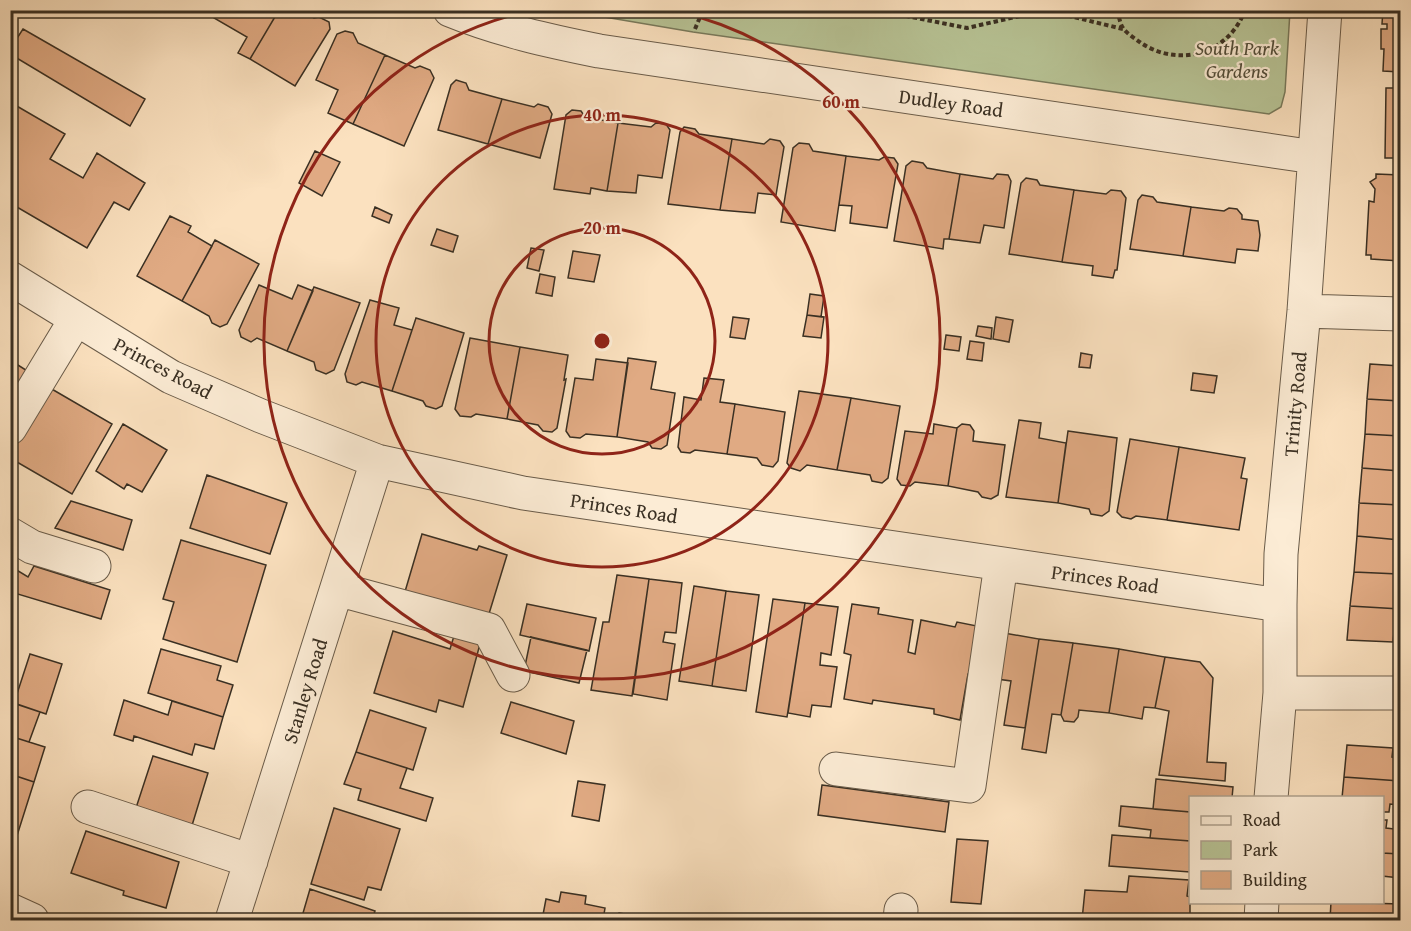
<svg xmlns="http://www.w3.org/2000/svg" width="1411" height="931" font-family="'Gentium Book Plus',serif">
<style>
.green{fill:#b8c496;stroke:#797a5c;stroke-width:1.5}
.building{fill:#e0aa83;stroke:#3a3023;stroke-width:1.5}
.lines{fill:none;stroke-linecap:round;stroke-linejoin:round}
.minor-casing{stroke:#6a5c4a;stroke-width:35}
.path{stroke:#3a3023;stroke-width:4;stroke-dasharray:4.5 3;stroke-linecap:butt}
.minor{stroke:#fcecd5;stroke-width:33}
.ring{fill:none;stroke:#8f2418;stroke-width:3}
.labels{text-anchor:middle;stroke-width:4.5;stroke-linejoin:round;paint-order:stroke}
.park-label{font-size:20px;font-style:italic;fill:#534e3a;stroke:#fcecd5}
.street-label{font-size:20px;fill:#3a3023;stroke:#fcecd5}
.centre{fill:#8f2418;stroke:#fcecd5;stroke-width:3}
.ring-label{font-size:18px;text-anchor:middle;font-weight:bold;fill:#8f2418;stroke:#fcecd5;stroke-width:4.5;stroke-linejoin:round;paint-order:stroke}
</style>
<rect width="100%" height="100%" fill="#fbe1bf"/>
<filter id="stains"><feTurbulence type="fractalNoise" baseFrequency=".00333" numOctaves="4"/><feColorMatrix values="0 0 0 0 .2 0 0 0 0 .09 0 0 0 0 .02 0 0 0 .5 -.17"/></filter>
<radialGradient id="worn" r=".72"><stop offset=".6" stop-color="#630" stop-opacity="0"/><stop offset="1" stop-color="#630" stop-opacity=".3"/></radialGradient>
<path class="green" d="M569 11H1290L1285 92 1281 107 1269 114 693 32Z"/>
<path class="building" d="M218 10H279L250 59 238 53 247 37 214 18Z
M279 10H300L314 18 319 17 329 22 330 29 295 86 250 59Z
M1383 10H1400V72L1383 71 1384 49H1381V29H1387V24H1382Z
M23 29 145 99 130 126 10 54V49Z
M345 31 353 33 358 43 385 55 353 124 328 113 338 90 316 80 337 34Z
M385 55 415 68 420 66 430 70 434 78 404 146 353 124Z
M456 80 466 83 469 90 502 99 488 144 438 130 451 85Z
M1386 88H1400V158H1385Z
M502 99 534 107 538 104 548 107 552 114 540 158 488 144Z
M15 105 65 134 50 159 83 178 97 153 145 183 129 210 114 202 87 248 10 203V147L13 142 10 141V114Z
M572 110 581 111 585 117 618 123 607 191 591 188 590 194 554 189 566 115Z
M618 123 651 127 656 123 666 124 670 130 662 178 638 175 636 193 607 191Z
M684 127 695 129 699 134 732 139 720 210 668 204 680 132Z
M732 139 764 144 770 139 780 141 784 147 776 195 758 193 755 213 720 210Z
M799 143 809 144 813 151 846 156 835 231 781 222 793 148Z
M315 151 340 162 322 196 299 183Z
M846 156 879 160 884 157 894 158 898 164 887 228 850 223 852 206 839 205Z
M912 161 923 163 927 168 960 174 949 239H944L943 249 894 241 906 166Z
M960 174 993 179 997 174 1008 175 1011 181 1004 228 984 225 980 243 949 239Z
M1376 174 1400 175V261L1371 259V255H1366L1369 201 1374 202 1375 189 1370 182 1376 178Z
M1026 178 1037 180 1040 185 1074 190 1062 262 1009 254 1021 183Z
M1074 190 1106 194 1111 190 1121 191 1126 198 1117 270H1115L1113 278 1092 275 1093 266 1062 262Z
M1142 195 1153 197 1157 202 1191 207 1183 256 1130 249 1138 200Z
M375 207 392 215 389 223 372 216Z
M1191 207 1224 211 1229 208 1237 209 1242 215V219L1258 221 1260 235 1258 251 1237 249 1235 263 1183 256Z
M170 216 191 226 188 232 212 246 182 301 137 276Z
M437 229 458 236 453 252 431 245Z
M215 240 259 264 227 324 220 327 212 323 209 316 182 301Z
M531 248 544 250 539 271 527 268Z
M573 251 600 255 594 282 568 278Z
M540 274 555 277 552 296 536 293Z
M259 285 292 299 298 285 313 291 287 351 257 338 251 342 241 337 239 330Z
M314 287 360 303 334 370 326 374 316 370 314 362 287 351Z
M810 294 824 296 821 317 807 315Z
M370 300 399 308 394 325 412 330 392 391 362 382 356 385 347 382 345 374Z
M807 315 824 317 821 338 803 336Z
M733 317 749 319 745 339 730 337Z
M996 317 1013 320 1009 342 993 339Z
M416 318 464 333 442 406 436 409 426 406 423 401 392 391Z
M978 326 992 328 991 339 976 336Z
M946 335 961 337 959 351 944 349Z
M470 338 520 347 507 419 476 414 471 417 460 416 455 409Z
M970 341 984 343 982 361 967 359Z
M520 347 568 355 564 380 566 379 557 428 552 432 543 431 538 425 507 419Z
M1081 353 1092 355 1090 368 1079 367Z
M628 358 656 362 651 389 675 393 667 445 661 449 652 448 648 442 617 437Z
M596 359 628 363 617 437 586 434 580 438 570 437 566 431 575 378 593 380Z
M10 360 29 372 10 403Z
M1370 364 1400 366V401L1367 399Z
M1193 373 1217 376 1214 393 1191 390Z
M704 378 724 380 720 402 735 404 727 454 695 450 690 453 681 452 678 447 684 397 701 400Z
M50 388 112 424 72 494 10 458V455Z
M799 391 851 398 837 470 807 465 800 471 791 468 787 463Z
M851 398 900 406 888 478 882 483 872 481 870 475 837 470Z
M1367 399 1400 401V436L1365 434Z
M735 404 785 412 778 461 773 467 762 465 757 458 727 454Z
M1019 420 1041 423 1039 438 1066 443 1058 503 1006 497Z
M123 424 167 450 142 492 127 484 124 489 96 471Z
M934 424 957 428 948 486 915 482 910 486 901 485 897 479 905 431 933 434Z
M962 424 970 425 974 431 973 441 1005 445 998 495 991 499 982 497 978 492 948 486 957 428Z
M1068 431 1117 438 1109 511 1102 516 1091 514 1089 509 1058 503Z
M1365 434 1400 436V471L1362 468Z
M1130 439 1179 447 1167 520 1136 516 1131 519 1122 517 1117 512Z
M1179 447 1245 458 1241 478 1247 479 1239 530 1167 520Z
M1362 468 1400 471V505L1359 503Z
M207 475 287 503 270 554 190 528Z
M71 501 132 520 123 550 55 528Z
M1359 503 1400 505V540L1357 536Z
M422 534 477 550 479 546 507 555 488 617 404 595Z
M1357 536 1400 540V563H1399L1398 574 1354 572Z
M181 540 266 565 237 662 163 639 174 602 163 599Z
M10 566 28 577 34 566 110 590 101 619 18 594 10 605Z
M1354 572 1398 574 1397 584 1400 585V609L1350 606Z
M617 575 649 579 632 696 591 690 603 622H609Z
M649 579 682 583 676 633 665 632 663 642 675 644 667 700 633 694Z
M694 586 726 591 712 686 679 681Z
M726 591 759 595 746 691 712 686Z
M773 599 805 603 787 717 756 712Z
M805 603 838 607 831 655 821 653 820 665 837 667 831 707 812 705 810 717 788 713Z
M527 604 596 618 589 651 520 635Z
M852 604 879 608 878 614 913 620 908 652 915 654 921 620 955 627 957 622 982 627 974 675 968 674 960 720 934 714V709L873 700 872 704 844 699 851 655 844 653Z
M1350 606 1400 609V632H1394L1393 642 1347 640Z
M393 631 450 649 454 636 480 644 463 707 439 700 436 712 374 693Z
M1004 633 1039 639 1025 728 1004 725 1011 681 997 679Z
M531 637 587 650 579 683 524 671Z
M1039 639 1073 643 1061 715 1052 714 1046 753 1022 749Z
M1073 643 1119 649 1109 713 1079 710 1078 717 1074 722 1064 721 1061 715Z
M161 649 221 666 217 680 233 685 223 717 148 693Z
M1119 649 1165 657 1155 708 1144 707 1142 719 1109 713Z
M30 654 62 664 46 714 14 703Z
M1165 657 1200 662 1213 678 1207 762 1226 763 1225 781 1159 775 1169 711 1155 708Z
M124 700 168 715 172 701 223 717 214 749 195 744 192 755 134 736 133 741 114 735Z
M10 702 40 712 29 742 10 736Z
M511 702 574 721 566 754 501 733Z
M370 710 426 728 413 770 356 752Z
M10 736 45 747 34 782 10 774Z
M1347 745 1393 748 1392 757 1400 758V781L1344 777Z
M356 752 407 768 400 788 433 798 426 821 358 800 361 789 344 784Z
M153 756 208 773 190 832 134 814Z
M10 774 34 782 15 842 10 840Z
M1344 777 1400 781V805L1390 804 1389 812H1382V798H1342Z
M1156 779 1233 787 1232 798H1190V812L1153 809Z
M578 781 605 785 599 821 572 816Z
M822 785 949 802 945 832 818 815Z
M1121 806 1190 812V841L1150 838 1151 830 1119 826Z
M334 808 400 829 381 890 368 887 364 900 311 884Z
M1382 820H1387L1386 828 1394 829V824L1400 825V854L1382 853Z
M86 831 179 862 166 908 123 895 124 891 71 873Z
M1112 835 1190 841V872L1109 866Z
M957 839 988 841 981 904 951 902Z
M1382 853 1400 854V878L1382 876Z
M1129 876 1189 880 1187 896 1190 897V920H1082L1085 890 1127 892Z
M310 889 375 911 372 920H301Z
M561 892 586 896 585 904 605 908 603 920H542L546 899 559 902Z
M1331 902 1400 904V920H1330Z
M619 913 661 920H618Z"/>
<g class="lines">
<g class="minor-casing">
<path id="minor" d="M450 10C499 30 549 41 599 51L1314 157
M10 278 171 377 261 416 377 461 523 493 1280 605
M1304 311 1400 314
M10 428 76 319
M10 534 32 547 94 566
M337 589 489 630 513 675
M1280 693H1400
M836 769 969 786 1001 564
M1271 798 1280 693V605L1281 554 1304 311 1325 10
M88 807 251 861
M10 910 32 920
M232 920 377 461
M900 920 901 910
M1261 920 1262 902"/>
</g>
<path class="path" d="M876 10 967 28 1024 15 1061 14 1123 29
M1117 10C1119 16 1120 24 1123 28 1127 34 1136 39 1141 43 1179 68 1229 54 1245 10
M695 29 703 10"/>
<use href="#minor" class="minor"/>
</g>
<g class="ring">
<circle cx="602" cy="341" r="113"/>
<circle cx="602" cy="341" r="226"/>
<path d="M675 11A338 338 0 1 1 529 11"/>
</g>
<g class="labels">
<g class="park-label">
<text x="1237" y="55">South Park<tspan x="1237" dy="23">Gardens</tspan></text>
</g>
<g class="street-label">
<text transform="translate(951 103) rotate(8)" y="7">Dudley Road</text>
<text transform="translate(163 368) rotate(28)" y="7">Princes Road</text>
<text transform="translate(1295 404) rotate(-85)" y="7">Trinity Road</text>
<text transform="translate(624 508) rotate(9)" y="7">Princes Road</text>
<text transform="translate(1105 579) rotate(8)" y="7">Princes Road</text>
<text transform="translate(305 691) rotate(-73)" y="7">Stanley Road</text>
</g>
</g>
<circle cx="602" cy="341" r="9" class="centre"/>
<g class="ring-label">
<text x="841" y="108">60 m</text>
<text x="602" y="121">40 m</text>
<text x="602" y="234">20 m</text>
</g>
<rect width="1411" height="931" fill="none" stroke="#fbe1bf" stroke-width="36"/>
<rect x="12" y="12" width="1387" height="907" fill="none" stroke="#3a3023" stroke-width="3"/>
<rect x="18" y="18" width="1375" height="895" fill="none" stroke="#3a3023" stroke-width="1.5"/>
<rect x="1189" y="796" width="195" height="108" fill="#fcecd5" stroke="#aea18e" stroke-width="1.5"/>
<rect x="1201" y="816" width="30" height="9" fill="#fcecd5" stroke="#aea18e" stroke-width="1.5"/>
<text x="1243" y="826" font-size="18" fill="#3a3023">Road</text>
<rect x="1201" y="841" width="30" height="18" fill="#b8c496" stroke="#aea18e" stroke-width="1.5"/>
<text x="1243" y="856" font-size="18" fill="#3a3023">Park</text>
<rect x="1201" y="871" width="30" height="18" fill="#e0aa83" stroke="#aea18e" stroke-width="1.5"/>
<text x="1243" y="886" font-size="18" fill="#3a3023">Building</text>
<rect width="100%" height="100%" filter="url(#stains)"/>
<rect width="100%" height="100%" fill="url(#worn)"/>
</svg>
